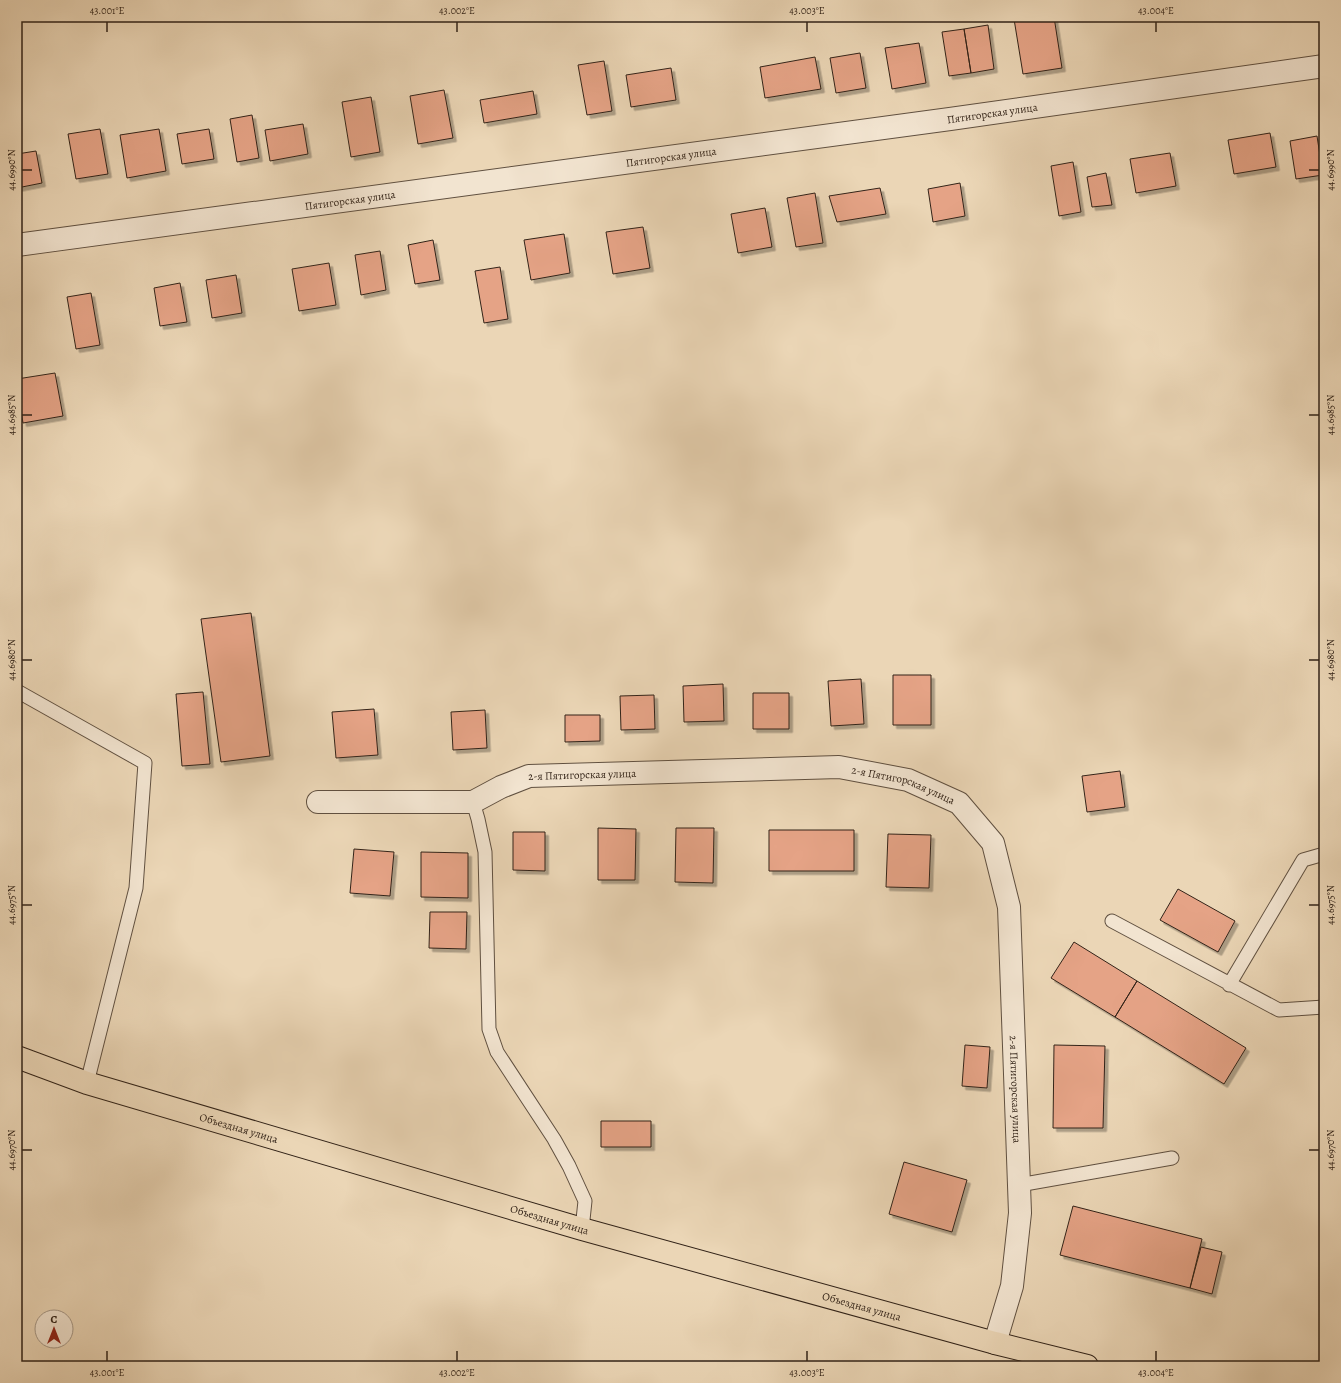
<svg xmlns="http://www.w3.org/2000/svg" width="1341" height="1383" font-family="Alegreya,serif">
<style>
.building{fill:#e5a386;stroke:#322318;filter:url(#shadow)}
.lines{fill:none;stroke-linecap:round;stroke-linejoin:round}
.service-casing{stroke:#605040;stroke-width:15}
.minor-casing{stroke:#605040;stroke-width:24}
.primary-casing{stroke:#322318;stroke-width:24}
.service{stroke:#f2e4d0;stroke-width:13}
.minor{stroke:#f2e4d0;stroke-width:22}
.primary{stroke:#ebd6b6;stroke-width:22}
.ticks{fill:none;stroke:#322318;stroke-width:1.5}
.labels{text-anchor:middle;stroke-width:4;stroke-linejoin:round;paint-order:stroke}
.street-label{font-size:11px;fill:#322318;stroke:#f2e4d0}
.neatline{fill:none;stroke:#322318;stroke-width:1.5}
.ticks-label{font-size:10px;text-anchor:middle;fill:#322318}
</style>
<defs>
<filter id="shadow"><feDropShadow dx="3.5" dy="3.5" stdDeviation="0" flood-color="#0004"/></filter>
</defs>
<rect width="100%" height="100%" fill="#ebd6b6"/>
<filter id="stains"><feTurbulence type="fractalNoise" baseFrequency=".005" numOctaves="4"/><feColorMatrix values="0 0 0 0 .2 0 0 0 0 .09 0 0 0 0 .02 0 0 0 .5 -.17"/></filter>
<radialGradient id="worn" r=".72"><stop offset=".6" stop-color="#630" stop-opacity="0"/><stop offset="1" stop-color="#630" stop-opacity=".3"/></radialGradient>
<path class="building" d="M1028 17H1054L1062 68 1023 74 1014 19Z
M988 25 994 69 971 73 964 29Z
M964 29 971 73 949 76 942 32Z
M919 43 926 83 892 89 885 48Z
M860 53 866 88 836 93 830 58Z
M815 57 821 89 765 98 760 67Z
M604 61 612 111 587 115 578 65Z
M671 68 676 100 631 107 626 75Z
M444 90 453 138 418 144 410 96Z
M533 91 537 114 484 123 480 100Z
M371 97 380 152 351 157 342 102Z
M252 115 259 158 237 162 230 119Z
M303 124 308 154 270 161 265 130Z
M100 129 108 174 76 179 68 134Z
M159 129 166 171 127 178 120 135Z
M209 129 214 159 182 164 177 134Z
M1270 133 1276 167 1234 174 1228 140Z
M1317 136 1323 175 1296 179 1290 141Z
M36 151 42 183 17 188V154Z
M1170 153 1176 186 1136 193 1130 159Z
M1073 162 1081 212 1059 216 1051 166Z
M1106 173 1112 205 1092 207 1087 177Z
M960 183 965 216 933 222 928 189Z
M880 188 886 214 837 222 829 196Z
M815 193 823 243 796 247 787 198Z
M765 208 772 247 738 253 731 214Z
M643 227 650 268 613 274 606 232Z
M564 234 570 273 531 280 524 240Z
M433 240 440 280 415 284 408 245Z
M380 251 386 290 361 295 355 255Z
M329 263 336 305 299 311 292 269Z
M500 267 508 319 484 323 475 271Z
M236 275 242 313 212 318 206 280Z
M180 283 187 322 160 326 154 288Z
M91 293 100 345 76 349 67 297Z
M55 373 63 416 23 423 17 387V379Z
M251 613 270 756 221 762 201 619Z
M893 675H931V725H893Z
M861 679 864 724 831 726 828 681Z
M723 684 724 721 684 722 683 686Z
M203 692 210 764 182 766 176 694Z
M753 693H789V729H753Z
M654 695 655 729 621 730 620 696Z
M374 709 378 755 336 758 332 712Z
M485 710 487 748 453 750 451 712Z
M565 715H600V741L565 742Z
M1120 771 1125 807 1087 812 1082 776Z
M598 828 636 829 635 880H598Z
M676 828H714L713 883 675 882Z
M769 830H854V871H769Z
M513 832H545V871L513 870Z
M888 834 931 835 929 888 886 887Z
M354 849 394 852 390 896 350 893Z
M421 852 468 853V898L421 897Z
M1178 889 1235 921 1218 952 1160 920Z
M430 912H467L466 949 429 948Z
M1074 942 1137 981 1115 1017 1051 978Z
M1137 981 1246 1048 1224 1084 1115 1017Z
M965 1045 990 1047 987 1088 962 1086Z
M1054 1045 1105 1046 1103 1128H1053Z
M601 1121H651V1147H601Z
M904 1162 967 1180 952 1232 889 1214Z
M1073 1206 1202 1239 1190 1288 1060 1255Z
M1201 1247 1222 1252 1212 1294 1190 1288Z"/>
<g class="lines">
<g class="service-casing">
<path id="service" d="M17 691 145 763 136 888 87 1083
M473 802 478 819 485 852 489 1029 497 1052 554 1139 569 1166 585 1201 582 1229
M1112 921 1279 1010 1324 1007
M1229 985 1303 860 1324 854
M1019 1185 1172 1158"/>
</g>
<g class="minor-casing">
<g id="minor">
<path id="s1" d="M17 245 950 119 1324 66"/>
<path id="s2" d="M318 802H473L501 787 529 776 839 767 908 780 959 803 993 843 1009 907 1020 1213 1012 1286 995 1343"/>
</g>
</g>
<g class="primary-casing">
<g id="primary">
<path id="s3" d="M17 1057 87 1083 582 1229 995 1343 1087 1366"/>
</g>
</g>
<use href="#service" class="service"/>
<use href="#minor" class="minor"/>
<use href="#primary" class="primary"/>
</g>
<path class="ticks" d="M107 22V32M457 22V32M807 22V32M1156 22V32M22 170H32M1309 170H1319M22 415H32M1309 415H1319M22 660H32M1309 660H1319M22 905H32M1309 905H1319M22 1150H32M1309 1150H1319M107 1351V1361M457 1351V1361M807 1351V1361M1156 1351V1361"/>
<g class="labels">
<g class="street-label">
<text dy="4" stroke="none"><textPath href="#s1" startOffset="984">Пятигорская улица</textPath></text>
<text dy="4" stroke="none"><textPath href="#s1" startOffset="660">Пятигорская улица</textPath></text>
<text dy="4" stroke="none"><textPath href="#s1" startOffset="336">Пятигорская улица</textPath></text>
<text dy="4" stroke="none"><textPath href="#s2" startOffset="270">2-я Пятигорская улица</textPath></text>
<text dy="4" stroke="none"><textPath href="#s2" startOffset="594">2-я Пятигорская улица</textPath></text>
<text dy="4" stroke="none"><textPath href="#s2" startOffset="954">2-я Пятигорская улица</textPath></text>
<text dy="4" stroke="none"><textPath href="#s3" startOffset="233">Объездная улица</textPath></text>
<text dy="4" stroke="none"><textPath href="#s3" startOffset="557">Объездная улица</textPath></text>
<text dy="4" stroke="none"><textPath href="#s3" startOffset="881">Объездная улица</textPath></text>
</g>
</g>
<rect width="1341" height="1383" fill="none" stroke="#ebd6b6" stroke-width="44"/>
<g transform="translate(54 1329)"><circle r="19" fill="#f2e4d0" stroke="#a59786"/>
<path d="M0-3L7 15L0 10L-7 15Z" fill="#8f2418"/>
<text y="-6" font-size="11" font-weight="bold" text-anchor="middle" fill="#322318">С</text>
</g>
<rect x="22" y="22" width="1297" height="1339" class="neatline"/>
<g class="ticks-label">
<text x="107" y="14">43.001°E</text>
<text x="457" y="14">43.002°E</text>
<text x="807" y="14">43.003°E</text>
<text x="1156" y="14">43.004°E</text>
<text transform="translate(11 170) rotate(-90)" y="4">44.6990°N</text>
<text transform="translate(1330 170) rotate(-90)" y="4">44.6990°N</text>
<text transform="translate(11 415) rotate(-90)" y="4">44.6985°N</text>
<text transform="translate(1330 415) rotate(-90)" y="4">44.6985°N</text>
<text transform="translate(11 660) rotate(-90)" y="4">44.6980°N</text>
<text transform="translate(1330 660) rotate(-90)" y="4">44.6980°N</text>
<text transform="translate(11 905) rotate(-90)" y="4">44.6975°N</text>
<text transform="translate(1330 905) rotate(-90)" y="4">44.6975°N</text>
<text transform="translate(11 1150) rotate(-90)" y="4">44.6970°N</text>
<text transform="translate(1330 1150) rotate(-90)" y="4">44.6970°N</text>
<text x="107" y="1376">43.001°E</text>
<text x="457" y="1376">43.002°E</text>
<text x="807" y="1376">43.003°E</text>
<text x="1156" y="1376">43.004°E</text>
</g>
<rect width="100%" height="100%" filter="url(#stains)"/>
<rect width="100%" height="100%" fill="url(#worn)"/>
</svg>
